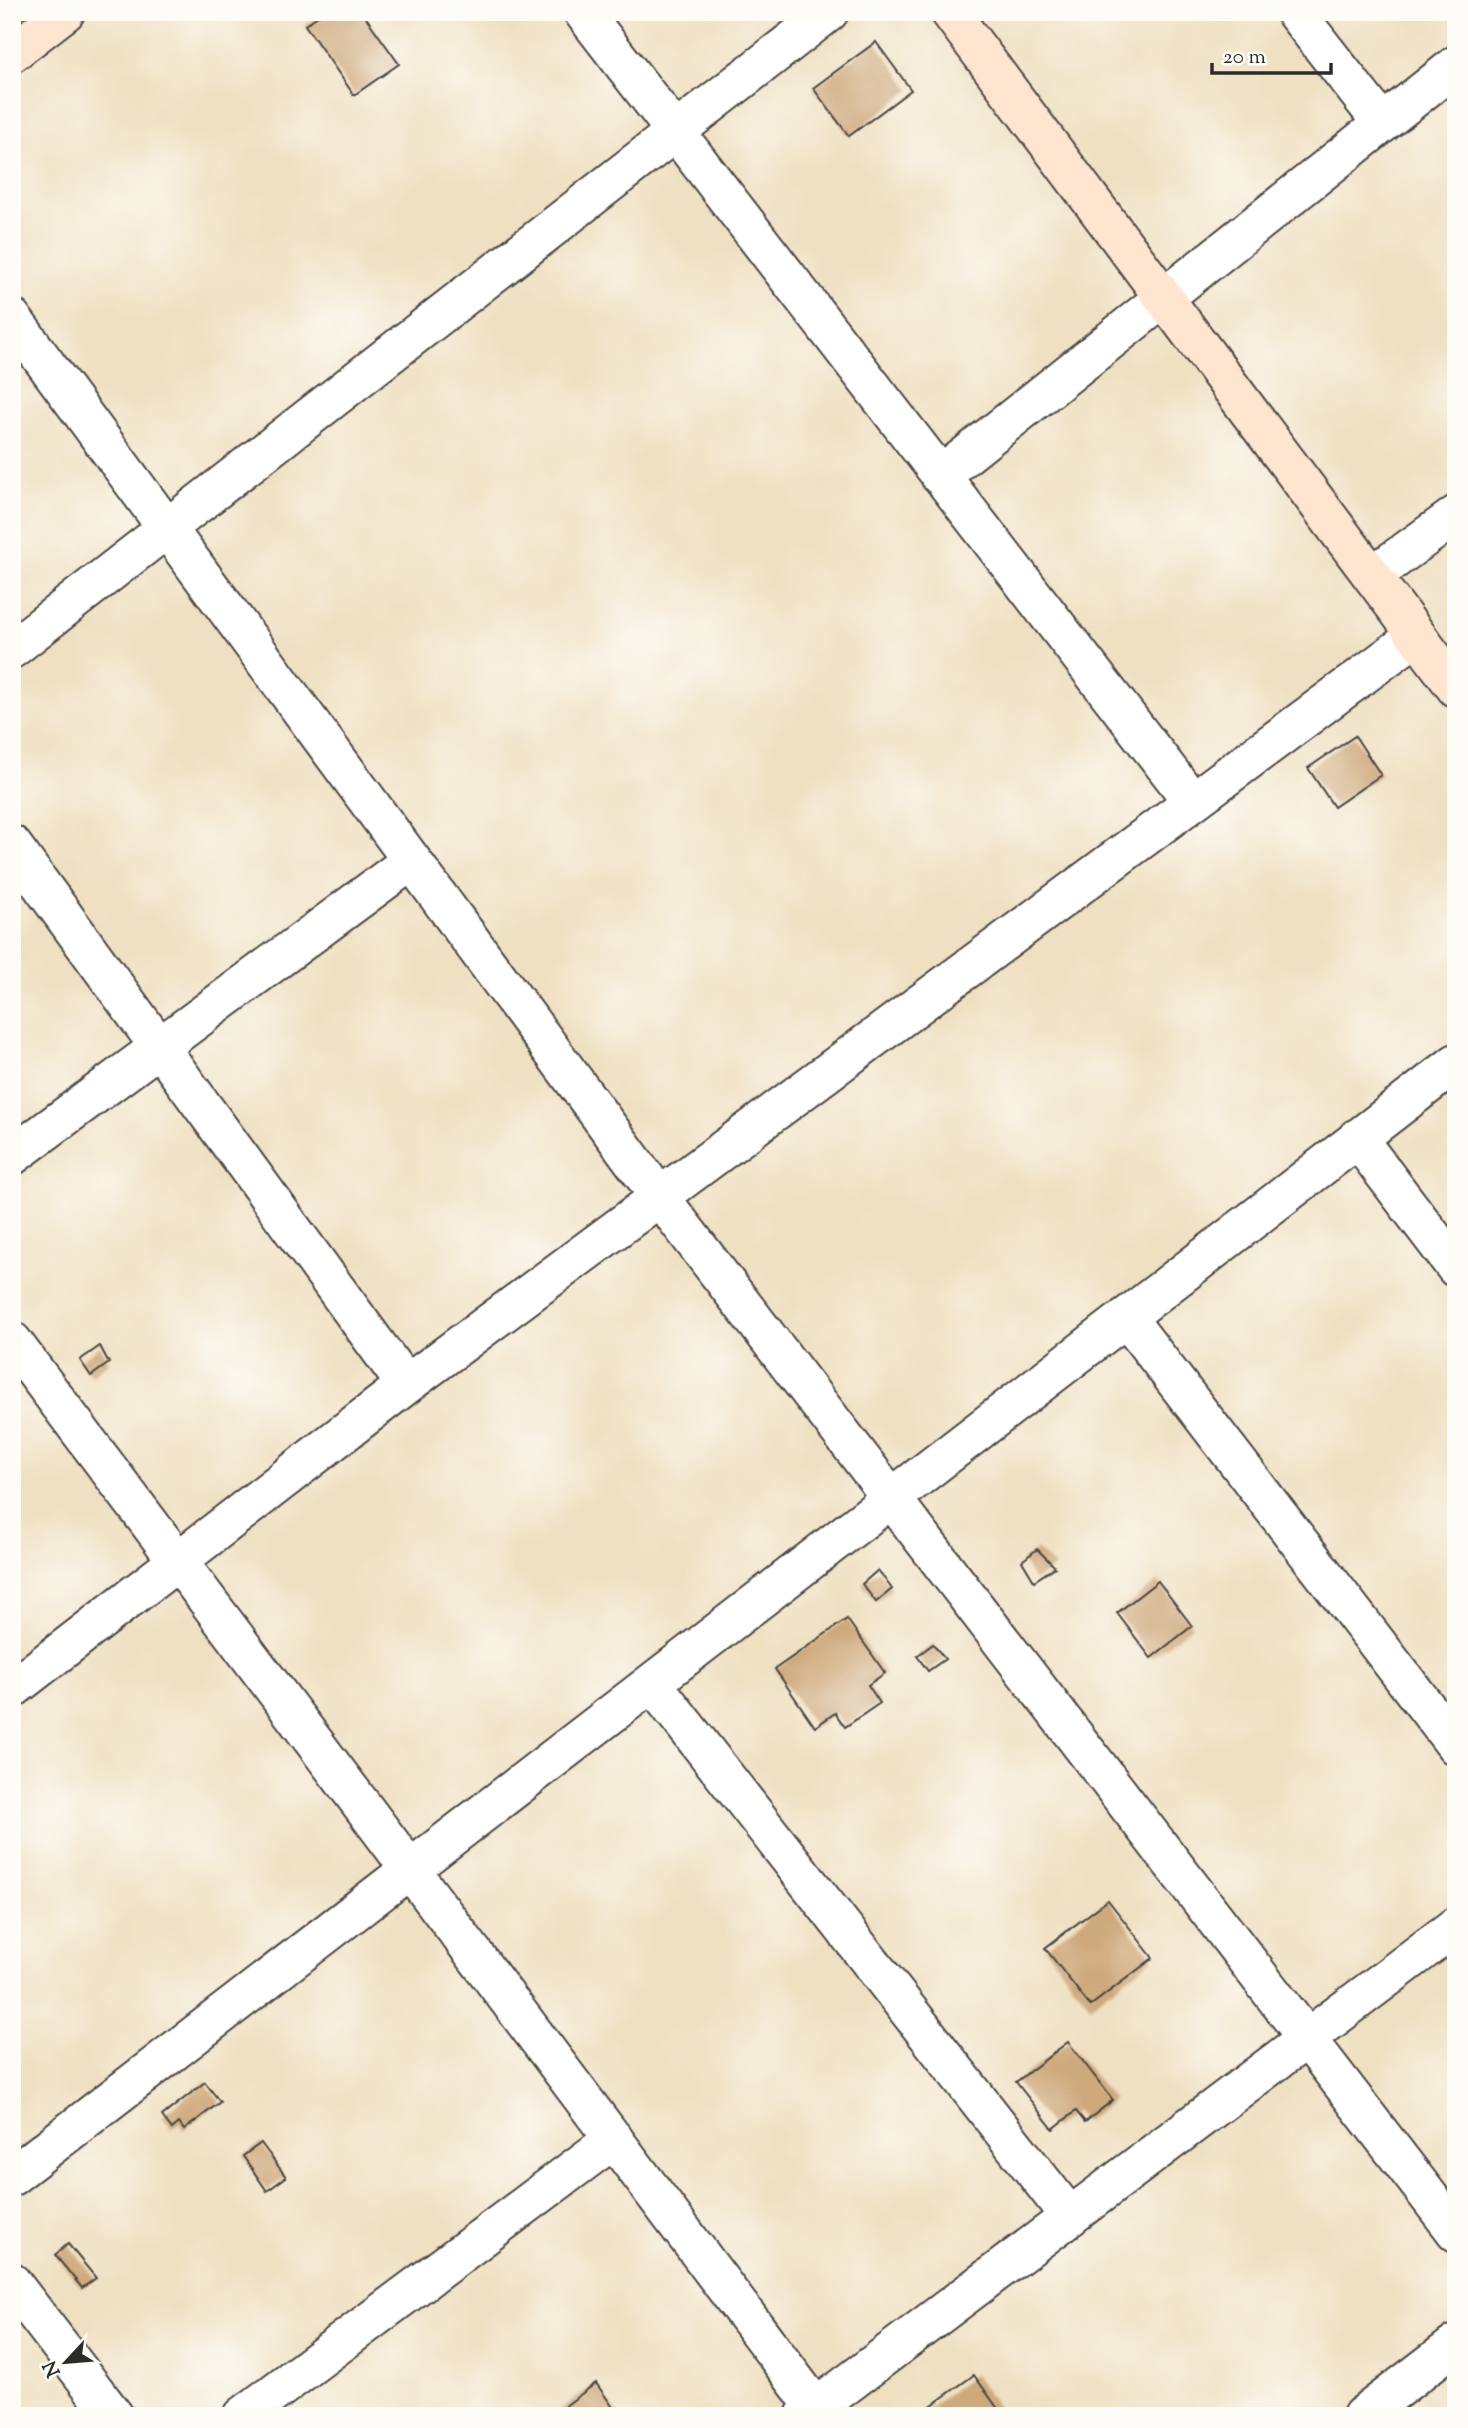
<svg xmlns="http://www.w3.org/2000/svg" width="1468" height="2428" font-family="'Sorts Mill Goudy',serif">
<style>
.building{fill:#cea97c}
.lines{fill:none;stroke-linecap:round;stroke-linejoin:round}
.street-casing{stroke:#484642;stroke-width:42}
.secondary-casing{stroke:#484642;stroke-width:42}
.street{stroke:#fff;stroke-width:38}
.secondary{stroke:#fde5d0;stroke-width:38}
</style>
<rect width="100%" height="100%" fill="#fdfcf7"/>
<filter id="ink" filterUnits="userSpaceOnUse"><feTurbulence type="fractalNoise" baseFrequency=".0143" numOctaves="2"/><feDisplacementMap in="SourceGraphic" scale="14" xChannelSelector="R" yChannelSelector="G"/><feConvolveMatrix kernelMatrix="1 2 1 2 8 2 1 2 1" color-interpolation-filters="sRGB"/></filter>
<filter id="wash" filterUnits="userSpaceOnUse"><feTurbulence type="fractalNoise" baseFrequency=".00686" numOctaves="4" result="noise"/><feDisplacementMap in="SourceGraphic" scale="28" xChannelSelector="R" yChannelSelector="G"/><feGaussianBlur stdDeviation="1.57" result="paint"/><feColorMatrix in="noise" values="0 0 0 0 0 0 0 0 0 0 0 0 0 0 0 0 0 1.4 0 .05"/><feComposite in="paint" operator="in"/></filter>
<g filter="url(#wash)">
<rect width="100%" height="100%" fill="#efe0c1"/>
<g id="blocks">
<path class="building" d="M323 12H362L399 64 354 95 305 25Z
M876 42 911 90 849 136 813 88Z
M1355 736 1381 775 1334 807 1308 768Z
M100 1346 109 1363 91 1376 80 1360Z
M1037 1549 1055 1567 1034 1581 1022 1561Z
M878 1570 892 1589 876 1602 862 1584Z
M1158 1581 1192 1626 1151 1658 1117 1613Z
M847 1619 885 1673 868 1685 880 1703 845 1727 835 1713 815 1727 775 1669Z
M933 1644 945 1659 928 1671 917 1656Z
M1108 1900 1153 1958 1090 2006 1045 1948Z
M1068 2042 1113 2100 1085 2122 1076 2111 1053 2129 1016 2082Z
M205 2082 220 2102 184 2130 179 2123 172 2129 162 2116Z
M261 2143 286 2177 267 2191 243 2156Z
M68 2244 96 2278 82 2288 55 2255Z
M974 2375 1003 2416H922L921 2413Z
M596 2383 619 2416H552Z"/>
</g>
</g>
<g filter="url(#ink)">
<use href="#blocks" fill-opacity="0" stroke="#484642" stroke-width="2"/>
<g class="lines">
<g class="street-casing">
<path id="street" d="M583 12 1192 801
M1295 12 1382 123
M12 318 659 1196 1456 2232
M940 476 1456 65
M1373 575 1456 515
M12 649 829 12
M12 845 406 1385
M1357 1138 1456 1268
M12 1156 411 861
M1126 1317 1456 1746
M12 1341 822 2416
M652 1683 1070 2217
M12 1689 406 1385 1416 636
M12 2176 1456 1063
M12 2283 114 2416
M243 2416 614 2139
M805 2416 1456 1926
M1362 2416 1456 2344"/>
</g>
<g class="secondary-casing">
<path id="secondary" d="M950 12 1456 688
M12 53 65 12"/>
</g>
<use href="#street" class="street"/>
<use href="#secondary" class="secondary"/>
</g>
</g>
<rect width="1468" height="2428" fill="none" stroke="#fdfcf7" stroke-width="42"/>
<g transform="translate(66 2362) rotate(244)" stroke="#fdfcf7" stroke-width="5" paint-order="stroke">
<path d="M0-5L12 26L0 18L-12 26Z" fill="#2b2b2b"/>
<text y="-10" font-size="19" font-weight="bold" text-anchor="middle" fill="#2b2b2b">N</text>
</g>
<path d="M1212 63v10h119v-10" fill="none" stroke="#2b2b2b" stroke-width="3.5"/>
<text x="1223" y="63" font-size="21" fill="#2b2b2b" stroke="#fdfcf7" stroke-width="5" paint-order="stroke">20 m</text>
</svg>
